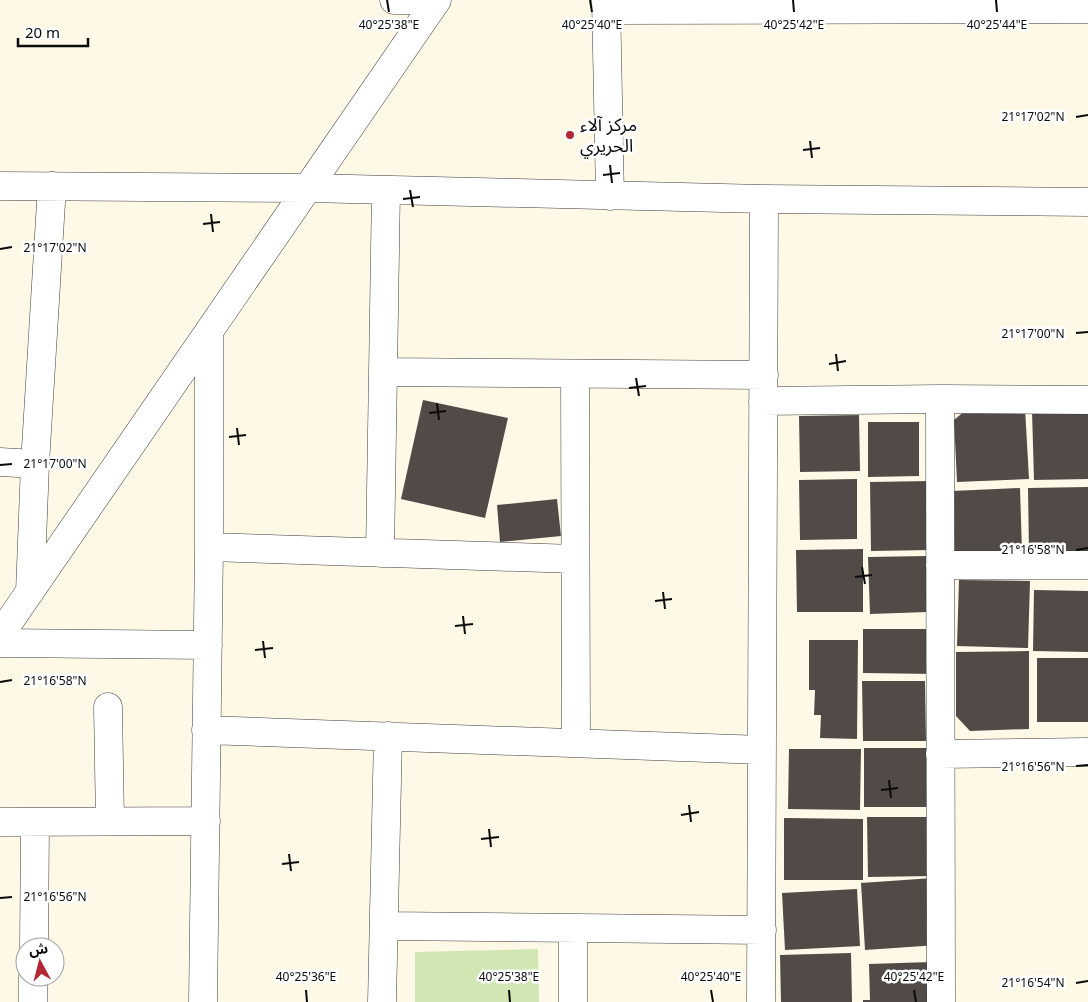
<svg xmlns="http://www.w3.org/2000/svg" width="1088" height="1002" font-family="Georgia,'Noto Sans Arabic',serif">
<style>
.green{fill:#d1e6b3}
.building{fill:#524a47}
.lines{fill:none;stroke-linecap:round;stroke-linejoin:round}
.minor-casing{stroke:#3d3d3d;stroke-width:29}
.minor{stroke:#fff;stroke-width:28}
.ticks{fill:none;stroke:#0a0a0a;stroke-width:2}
.poi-dot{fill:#b32837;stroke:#fff;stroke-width:2}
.labels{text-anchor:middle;stroke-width:5;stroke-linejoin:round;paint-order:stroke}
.poi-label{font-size:18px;fill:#0a0a0a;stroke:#fff;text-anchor:start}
.ticks-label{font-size:12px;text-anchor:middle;fill:#0a0a0a;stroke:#fff;stroke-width:5;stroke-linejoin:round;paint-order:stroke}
</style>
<rect width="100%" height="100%" fill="#fef8e7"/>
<path class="green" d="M538 949 539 1002H415V952Z"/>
<path class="building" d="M423 400 508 418 485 518 401 499Z
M1025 408 1029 479 957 482 954 420 966 410Z
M1088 409V479L1034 480 1032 411Z
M859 415 860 471 800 472 799 416Z
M868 422H919V476L868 477Z
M857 479V539L800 540 799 480Z
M931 481V550L871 551 870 482Z
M1088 487V551L1029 552 1028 488Z
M1020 488 1022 552 954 554 952 491Z
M557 499 561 536 500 542 497 505Z
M863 549V612H797L796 550Z
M926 556 927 612 870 614 868 557Z
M959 580 1030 581 1028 648 957 646Z
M1034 590 1088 591V652L1033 651Z
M863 629H935V674L863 673Z
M809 640H858L857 739 820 738 821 715H814L815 690H809Z
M1029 651V729L970 731 956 716V652Z
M1037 658H1088V722H1037Z
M862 681H925L926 741H863Z
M864 748H930V807H864Z
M789 749H861L860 810 788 809Z
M867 817H933L934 876 868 877Z
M784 818 863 819V880H784Z
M933 878 938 945 865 950 861 883Z
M857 889 860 946 785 950 782 893Z
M851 953 852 1002H781L780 955Z
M931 962 932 1002H863V1000H870L869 964Z"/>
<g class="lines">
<g class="minor-casing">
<path id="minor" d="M394 0H437
M606 0 610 196
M606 10 1088 9
M0 186 308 188 764 199 1088 202
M383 372 764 375
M575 374 576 742
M763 401 940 399
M0 462 35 464
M209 547 575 559
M380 553 386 190
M940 565H1088
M30 592 35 464 52 186
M0 635 437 0
M0 643 208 645
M108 707 110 821
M206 730 762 750
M940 754 1088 752
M0 822 206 821
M384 926 762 930
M34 947 35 822
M33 1002V977
M203 1002 209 547V332
M382 1002 388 736
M573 1002V928
M761 1002 764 199
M941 1002 940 399 1088 400"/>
</g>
<use href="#minor" class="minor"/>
</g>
<path class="ticks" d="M387 0 389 12M590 0 592 12M793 0 794 12M996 0 997 12M1076 117 1088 115M810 141 812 158M803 150 820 148M610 165 612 183M603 175 620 173M410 190 413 207M403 199 420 197M211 214 213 232M203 224 220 222M0 249 12 247M1076 333 1088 332M836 354 838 371M829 364 846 361M636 378 639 396M629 388 646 386M437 403 439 420M429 413 446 411M237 428 239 445M229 437 246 435M0 465 12 464M1076 550 1088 548M862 567 865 584M855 577 872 575M663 592 665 609M655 601 672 599M463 616 465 634M455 626 473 624M263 641 265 658M255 650 273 648M0 682 12 680M1076 766 1088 765M889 780 891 798M881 790 898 788M689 805 691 822M681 815 699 812M489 829 491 847M481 839 499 837M289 854 291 871M282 864 299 862M0 898 12 897M1076 983 1088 981M306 990 307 1002M509 990 510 1002M711 990 713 1002M914 990 916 1002"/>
<circle class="poi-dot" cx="570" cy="135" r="5"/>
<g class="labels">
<g class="poi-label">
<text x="580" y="131">مركز آلاء<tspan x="580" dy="21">الحريري</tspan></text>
</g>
</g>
<g class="ticks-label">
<text x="389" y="29">40°25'38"E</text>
<text x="592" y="29">40°25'40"E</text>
<text x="794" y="29">40°25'42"E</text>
<text x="997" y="29">40°25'44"E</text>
<text x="1033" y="121">21°17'02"N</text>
<text x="55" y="252">21°17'02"N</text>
<text x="1033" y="338">21°17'00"N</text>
<text x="55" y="468">21°17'00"N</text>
<text x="1033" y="554">21°16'58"N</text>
<text x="55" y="685">21°16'58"N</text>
<text x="1033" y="771">21°16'56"N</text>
<text x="55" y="901">21°16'56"N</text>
<text x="306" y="981">40°25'36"E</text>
<text x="509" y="981">40°25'38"E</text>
<text x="711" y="981">40°25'40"E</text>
<text x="914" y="981">40°25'42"E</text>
<text x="1033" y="987">21°16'54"N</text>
</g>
<g transform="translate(40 962) rotate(353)"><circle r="24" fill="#ffffff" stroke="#9d9d9d"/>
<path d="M0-4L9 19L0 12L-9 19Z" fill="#b32837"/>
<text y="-8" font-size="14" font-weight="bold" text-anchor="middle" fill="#0a0a0a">ش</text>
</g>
<path d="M18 38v8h70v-8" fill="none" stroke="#0a0a0a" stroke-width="2.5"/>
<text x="25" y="38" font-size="15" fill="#0a0a0a" stroke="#ffffff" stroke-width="4" paint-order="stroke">20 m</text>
</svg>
